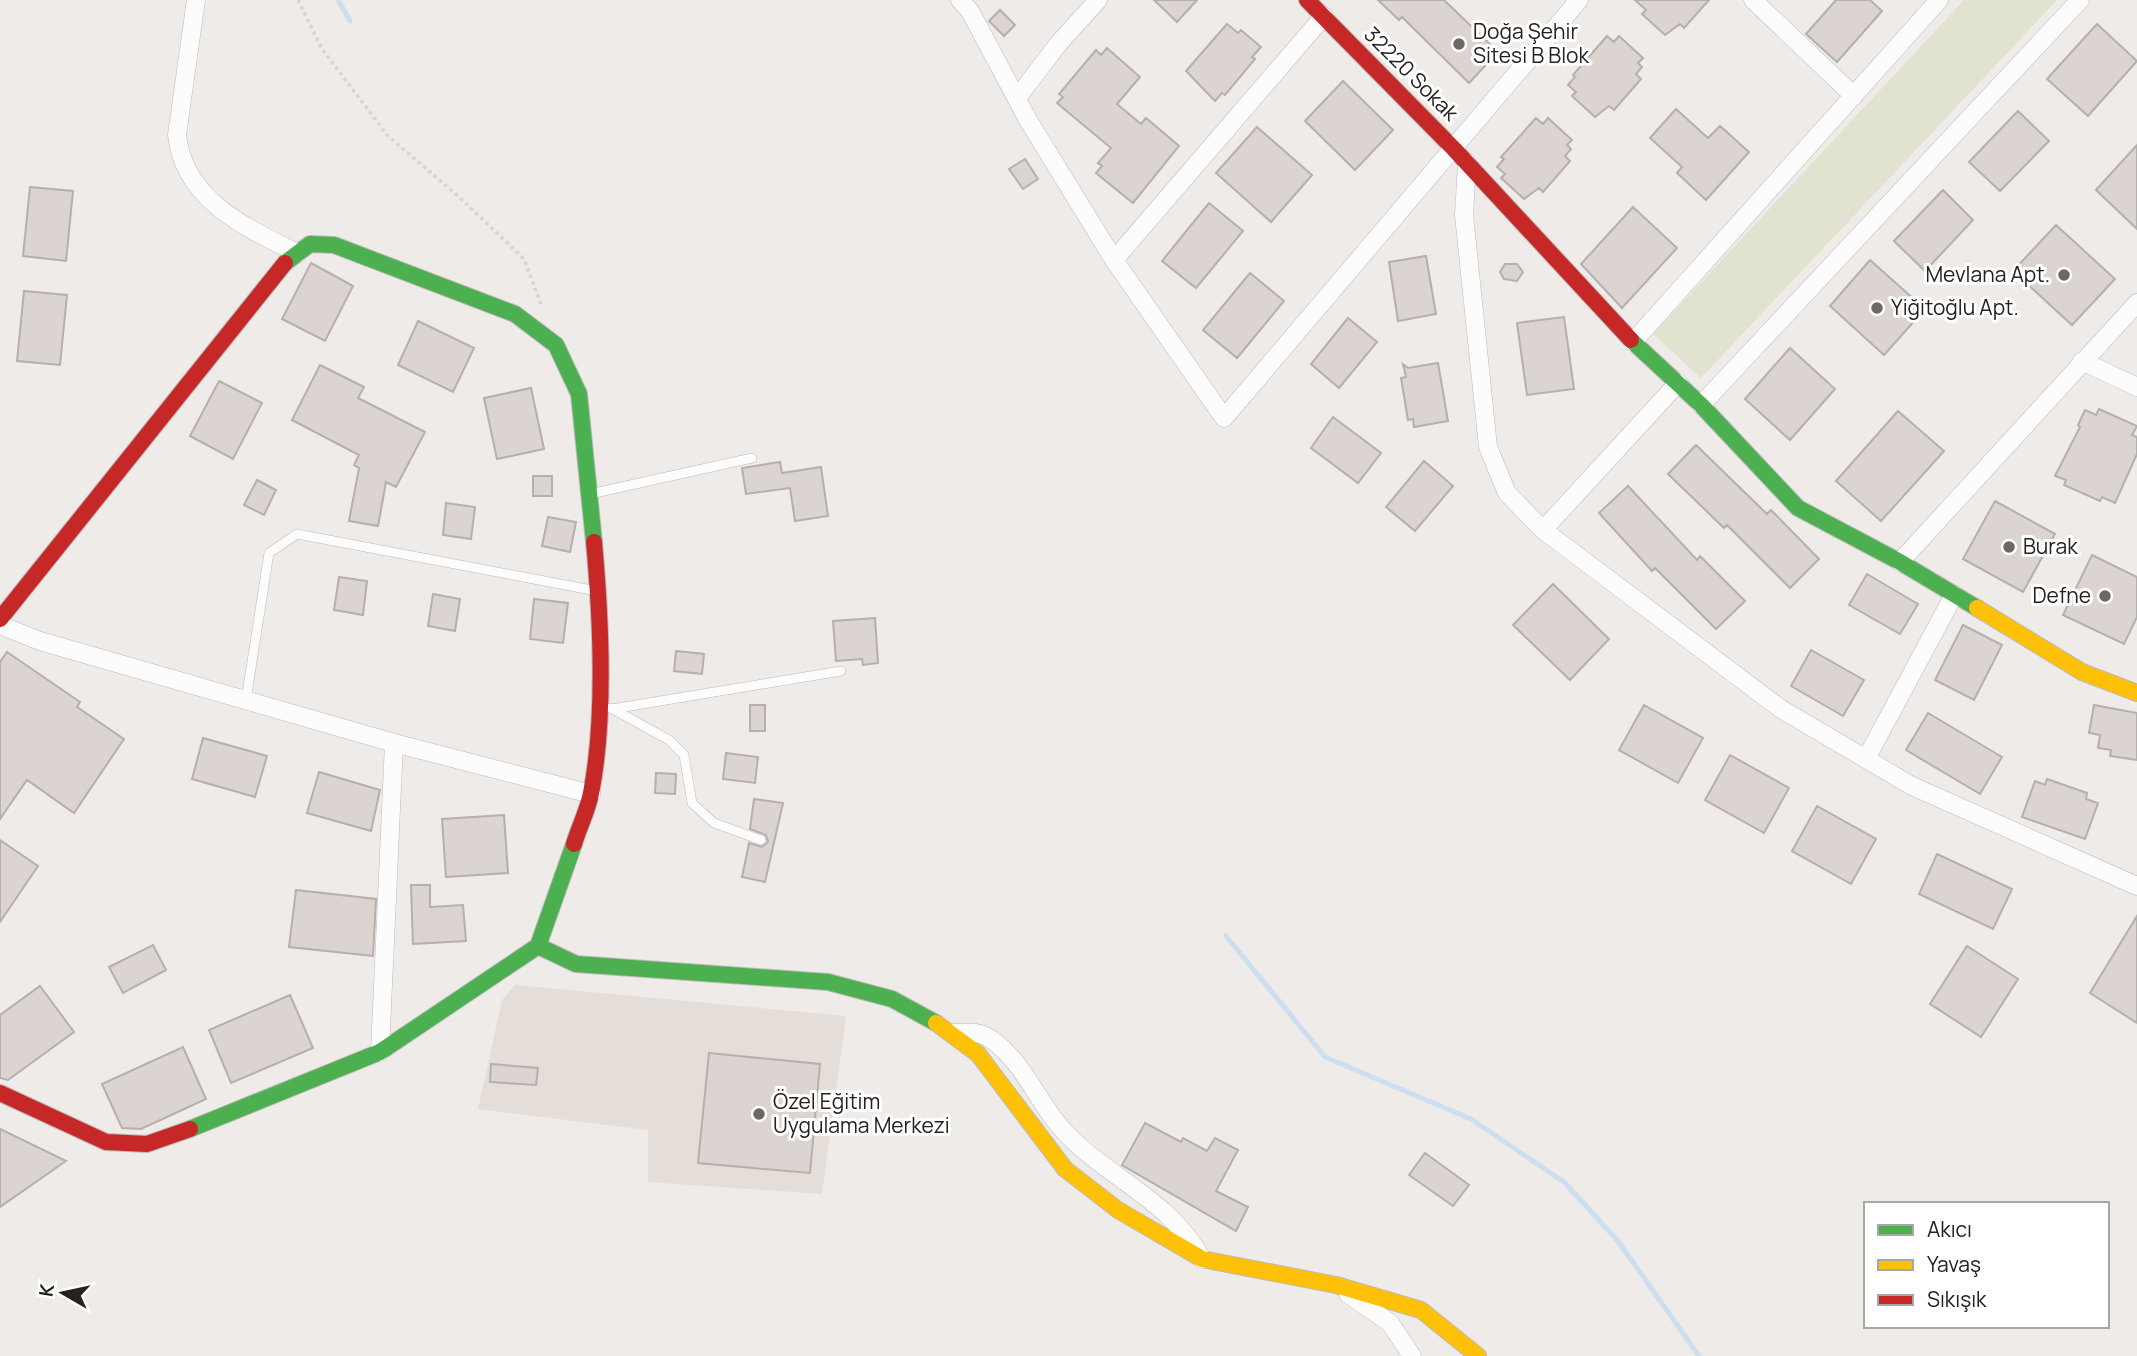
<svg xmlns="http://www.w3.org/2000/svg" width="2137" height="1356" font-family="Manrope,sans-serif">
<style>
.built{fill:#e5ddd8}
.green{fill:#e1e2d0}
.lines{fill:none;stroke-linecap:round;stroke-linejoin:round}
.stream{stroke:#ccdeef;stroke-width:5}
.building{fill:#dcd4d0;stroke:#b3b0af;stroke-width:2}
.lane-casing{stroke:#bcbab9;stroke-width:10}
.street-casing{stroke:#bcbab9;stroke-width:19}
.fast-casing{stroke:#bcbab9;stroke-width:18}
.slow-casing{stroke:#bcbab9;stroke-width:18}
.jam-casing{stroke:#bcbab9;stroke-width:18}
.path{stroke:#d5d5d5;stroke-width:3.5;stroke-dasharray:3.5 3.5;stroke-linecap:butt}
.lane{stroke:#fcfcfc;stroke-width:9}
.street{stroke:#fcfcfc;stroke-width:18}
.fast{stroke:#4caf50;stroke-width:16}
.slow{stroke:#ffc107;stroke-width:16}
.jam{stroke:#c62828;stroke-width:16}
.poi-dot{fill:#6b6866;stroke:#fff;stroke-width:2.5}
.labels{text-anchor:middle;stroke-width:6;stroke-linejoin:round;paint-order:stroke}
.poi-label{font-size:21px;fill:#242220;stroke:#fff;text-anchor:start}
.street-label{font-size:21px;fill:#242220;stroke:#fff}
</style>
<rect width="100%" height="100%" fill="#eeebe9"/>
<path class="built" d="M515 985 846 1016 822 1194 648 1182V1130L478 1109 502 1000Z"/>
<path class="green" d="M1964 0H2057L1701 378 1653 334Z"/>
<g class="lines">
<path class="stream" d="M338 0 350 21
M1226 936 1325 1057 1471 1119 1564 1182 1618 1241 1699 1356"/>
</g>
<path class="building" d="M1154 0H1197L1177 22Z
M1378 0H1444L1498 52 1469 83 1402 17 1399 20Z
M1635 0H1709L1684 28 1680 24 1665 35 1642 14 1646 10Z
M1836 0H1870L1882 11 1837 62 1806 34Z
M1000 10 1015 25 1004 36 989 21Z
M1227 24 1238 33 1241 30 1261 47 1252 57 1255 59 1225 95 1222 93 1215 101 1186 71Z
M2097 24 2137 61 2088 116 2047 79Z
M1607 36 1614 42 1619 36 1643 58 1638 63 1642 67 1636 74 1641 79 1614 110 1609 106 1595 117 1572 96 1576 92 1568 85 1575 77 1573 75Z
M1107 48 1140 77 1117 104 1141 124 1146 118 1179 146 1133 203 1096 173 1102 166 1098 163 1111 148 1057 103 1063 97 1059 94 1096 50 1101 55Z
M1343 81 1393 130 1355 170 1305 121Z
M1676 109 1708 138 1720 126 1749 152 1706 200 1677 173 1682 167 1650 138Z
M2018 111 2049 141 2000 191 1969 162Z
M1536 118 1543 124 1548 118 1572 140 1567 145 1571 149 1565 156 1570 161 1543 192 1539 188 1524 199 1501 178 1505 174 1497 167 1504 159 1501 157Z
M1257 127 1312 175 1271 222 1216 173Z
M2137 145V229L2096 190Z
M1025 159 1038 179 1023 189 1009 169Z
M30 187 73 191 66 261 23 256Z
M1943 190 1973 220 1925 271 1894 241Z
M1209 203 1243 231 1196 288 1162 261Z
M1633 207 1677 248 1622 308 1581 264Z
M2056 225 2115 279 2072 325 2013 271Z
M1426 256 1436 314 1398 321 1389 262Z
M1870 260 1925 309 1884 355 1830 306Z
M311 263 353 286 325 341 282 319Z
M1505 264H1517L1523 272 1517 281 1504 279 1500 272Z
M1250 273 1284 301 1237 358 1203 330Z
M24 291 67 295 60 365 17 361Z
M1564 317 1574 389 1527 395 1517 323Z
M1348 318 1377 342 1339 388 1311 364Z
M418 321 474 348 453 392 398 365Z
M1790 348 1835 389 1790 440 1745 399Z
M1438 363 1448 421 1414 427 1413 419 1408 420 1401 378 1406 377 1403 364 1408 368Z
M320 365 364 387 358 398 425 432 396 487 386 482 378 526 349 521 359 468 354 465 359 455 292 420Z
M219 381 262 403 233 459 190 436Z
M531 388 544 449 497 459 484 398Z
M2099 409 2137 426 2132 435 2137 437V454L2115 503 2102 497 2100 501 2064 485 2066 480 2055 476 2080 427 2078 425 2085 410 2096 415Z
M1898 411 1944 451 1881 521 1836 481Z
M1333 417 1381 453 1358 483 1311 448Z
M1696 445 1767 514 1771 510 1819 559 1790 588 1727 525 1724 528 1668 474Z
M1424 461 1453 486 1415 531 1386 507Z
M780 462 782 473 821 467 828 516 795 521 790 488 746 494 742 468Z
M533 476H552V496H533Z
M257 480 276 490 264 515 244 505Z
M1628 486 1697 560 1700 556 1745 601 1716 629 1655 568 1652 571 1599 513Z
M1995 501 2055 534 2023 592 1963 559Z
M446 503 475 507 471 539 443 535Z
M548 517 576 522 570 552 542 546Z
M2092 555 2137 577V617L2124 644 2063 615Z
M1867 574 1918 604 1900 634 1849 605Z
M339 577 367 581 363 615 334 610Z
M1553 584 1609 639 1570 680 1513 625Z
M433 594 460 599 455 631 428 626Z
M534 599 568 603 563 643 530 639Z
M875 618 878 663 863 665 862 659 836 661 833 621Z
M1963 625 2002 645 1974 700 1935 680Z
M1811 650 1864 680 1843 716 1791 686Z
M676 651 704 654 702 674 674 671Z
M7 652 80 702 77 707 124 739 74 813 27 780 0 819V662Z
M750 705H765V731H750Z
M1644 705 1703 738 1678 783 1619 750Z
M2094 705 2137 713V760L2110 756 2111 750 2098 748 2100 735 2089 733Z
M1928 713 2002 757 1980 794 1906 750Z
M203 738 267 756 255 797 192 779Z
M726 753 758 757 755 783 723 779Z
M1730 755 1789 788 1764 833 1705 800Z
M319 772 380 790 371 831 307 813Z
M656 773 676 774 675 794 655 793Z
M2047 779 2087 793 2086 799 2098 803 2085 839 2022 817 2035 781 2045 785Z
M754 799 783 803 765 882 742 877 749 843 762 847 768 842 766 835 750 829Z
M1817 806 1876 839 1851 884 1792 851Z
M504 815 508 873 446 877 442 819Z
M0 840 38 866 0 922Z
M1937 854 2012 889 1993 929 1919 894Z
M411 885H430V907L463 905 466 941 413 944Z
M296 890 376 899 373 956 289 947Z
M2137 916V1023L2090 993Z
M153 945 166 970 123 993 109 967Z
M1967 946 2018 979 1981 1037 1930 1004Z
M40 986 74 1032 8 1080 0 1078V1015Z
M290 995 313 1048 231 1083 209 1030Z
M183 1047 206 1099 141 1129 122 1128 102 1084Z
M709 1053 820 1064 810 1173 698 1163Z
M491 1064 538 1068 536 1085 490 1082Z
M1145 1123 1181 1142 1183 1138 1207 1151 1215 1138 1238 1150 1216 1191 1248 1207 1236 1231 1122 1165Z
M0 1129 66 1161 0 1207Z
M1425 1153 1469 1185 1453 1206 1409 1175Z"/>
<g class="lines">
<g class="lane-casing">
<path id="lane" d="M590 494 752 458
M246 700 269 553 297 534 597 591
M611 708 669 740 684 755 692 803 714 823 761 840
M612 709 841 671"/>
</g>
<g class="street-casing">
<path id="street" d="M196 0 177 135C184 200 245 227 297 253
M960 0 970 11 1028 120 1114 260 1224 418 1579 0
M1753 0 1854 96
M1017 98 1059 43 1098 0
M1467 163 1464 215 1488 447 1507 493 1543 530 1781 709 1912 786 2137 886
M1114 260 1324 16
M1633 342 1939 0
M2082 361 2137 387
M1701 405 2080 0
M1543 530 1678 383
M1900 562 2137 303
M0 625 40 641 394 743 591 794
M1866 759 1954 595
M953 1033C966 1033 977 1030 989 1038 1022 1059 1037 1101 1062 1129 1106 1178 1169 1198 1202 1259
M380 1052 394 743
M1348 1294 1390 1323 1412 1356"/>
</g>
<g class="fast-casing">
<path id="fast" d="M285 263 310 244 334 245 515 314 556 345 579 394 594 542
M1631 340 1701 405 1798 508 1900 562 1977 608
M538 946 576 964 828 982 892 999 936 1023
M190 1129 380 1052 538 946 574 844"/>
</g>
<g class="slow-casing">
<path id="slow" d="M1977 608 2082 672 2137 693
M936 1023 978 1054 1065 1169 1118 1210 1202 1259 1336 1285 1421 1310 1478 1356"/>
</g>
<g class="jam-casing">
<path id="jam" d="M1307 0 1454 149 1631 340
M0 619 285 263
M574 844C579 827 588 810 591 793 606 717 601 619 594 542
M0 1093 106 1142 147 1144 190 1129"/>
</g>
<path class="path" d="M298 0 322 49 388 136 457 195 524 259 542 307"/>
<use href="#lane" class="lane"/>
<use href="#street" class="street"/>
<use href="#fast" class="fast"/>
<use href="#slow" class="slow"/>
<use href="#jam" class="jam"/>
</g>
<g class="poi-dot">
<circle cx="1459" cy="44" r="7"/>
<circle cx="2064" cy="275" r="7"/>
<circle cx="1877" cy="308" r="7"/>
<circle cx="2009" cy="547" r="7"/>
<circle cx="2105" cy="596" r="7"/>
<circle cx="759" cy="1114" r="7"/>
</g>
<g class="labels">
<g class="poi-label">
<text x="1473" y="39">Doğa Şehir<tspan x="1473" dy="24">Sitesi B Blok</tspan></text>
<text x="2050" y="282" text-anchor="end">Mevlana Apt.</text>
<text x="1891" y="315">Yiğitoğlu Apt.</text>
<text x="2023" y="554">Burak</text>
<text x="2091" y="603" text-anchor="end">Defne</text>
<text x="773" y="1109">Özel Eğitim<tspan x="773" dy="24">Uygulama Merkezi</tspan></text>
</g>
<g class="street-label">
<text transform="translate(1411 74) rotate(45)" y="7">32220 Sokak</text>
</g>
</g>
<rect x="1864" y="1202" width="245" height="126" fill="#ffffff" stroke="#a7a7a6" stroke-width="2"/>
<rect x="1878" y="1225" width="35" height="10" fill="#4caf50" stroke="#a7a7a6" stroke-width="2"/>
<text x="1927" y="1237" font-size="21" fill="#242220">Akıcı</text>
<rect x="1878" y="1260" width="35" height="10" fill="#ffc107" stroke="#a7a7a6" stroke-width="2"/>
<text x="1927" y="1272" font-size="21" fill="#242220">Yavaş</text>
<rect x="1878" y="1295" width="35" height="10" fill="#c62828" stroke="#a7a7a6" stroke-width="2"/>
<text x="1927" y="1307" font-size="21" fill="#242220">Sıkışık</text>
<g transform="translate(63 1293) rotate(279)" stroke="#ffffff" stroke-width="5" paint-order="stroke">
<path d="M0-5L12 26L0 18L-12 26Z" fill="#242220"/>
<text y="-10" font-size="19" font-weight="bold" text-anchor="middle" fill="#242220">K</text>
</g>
</svg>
